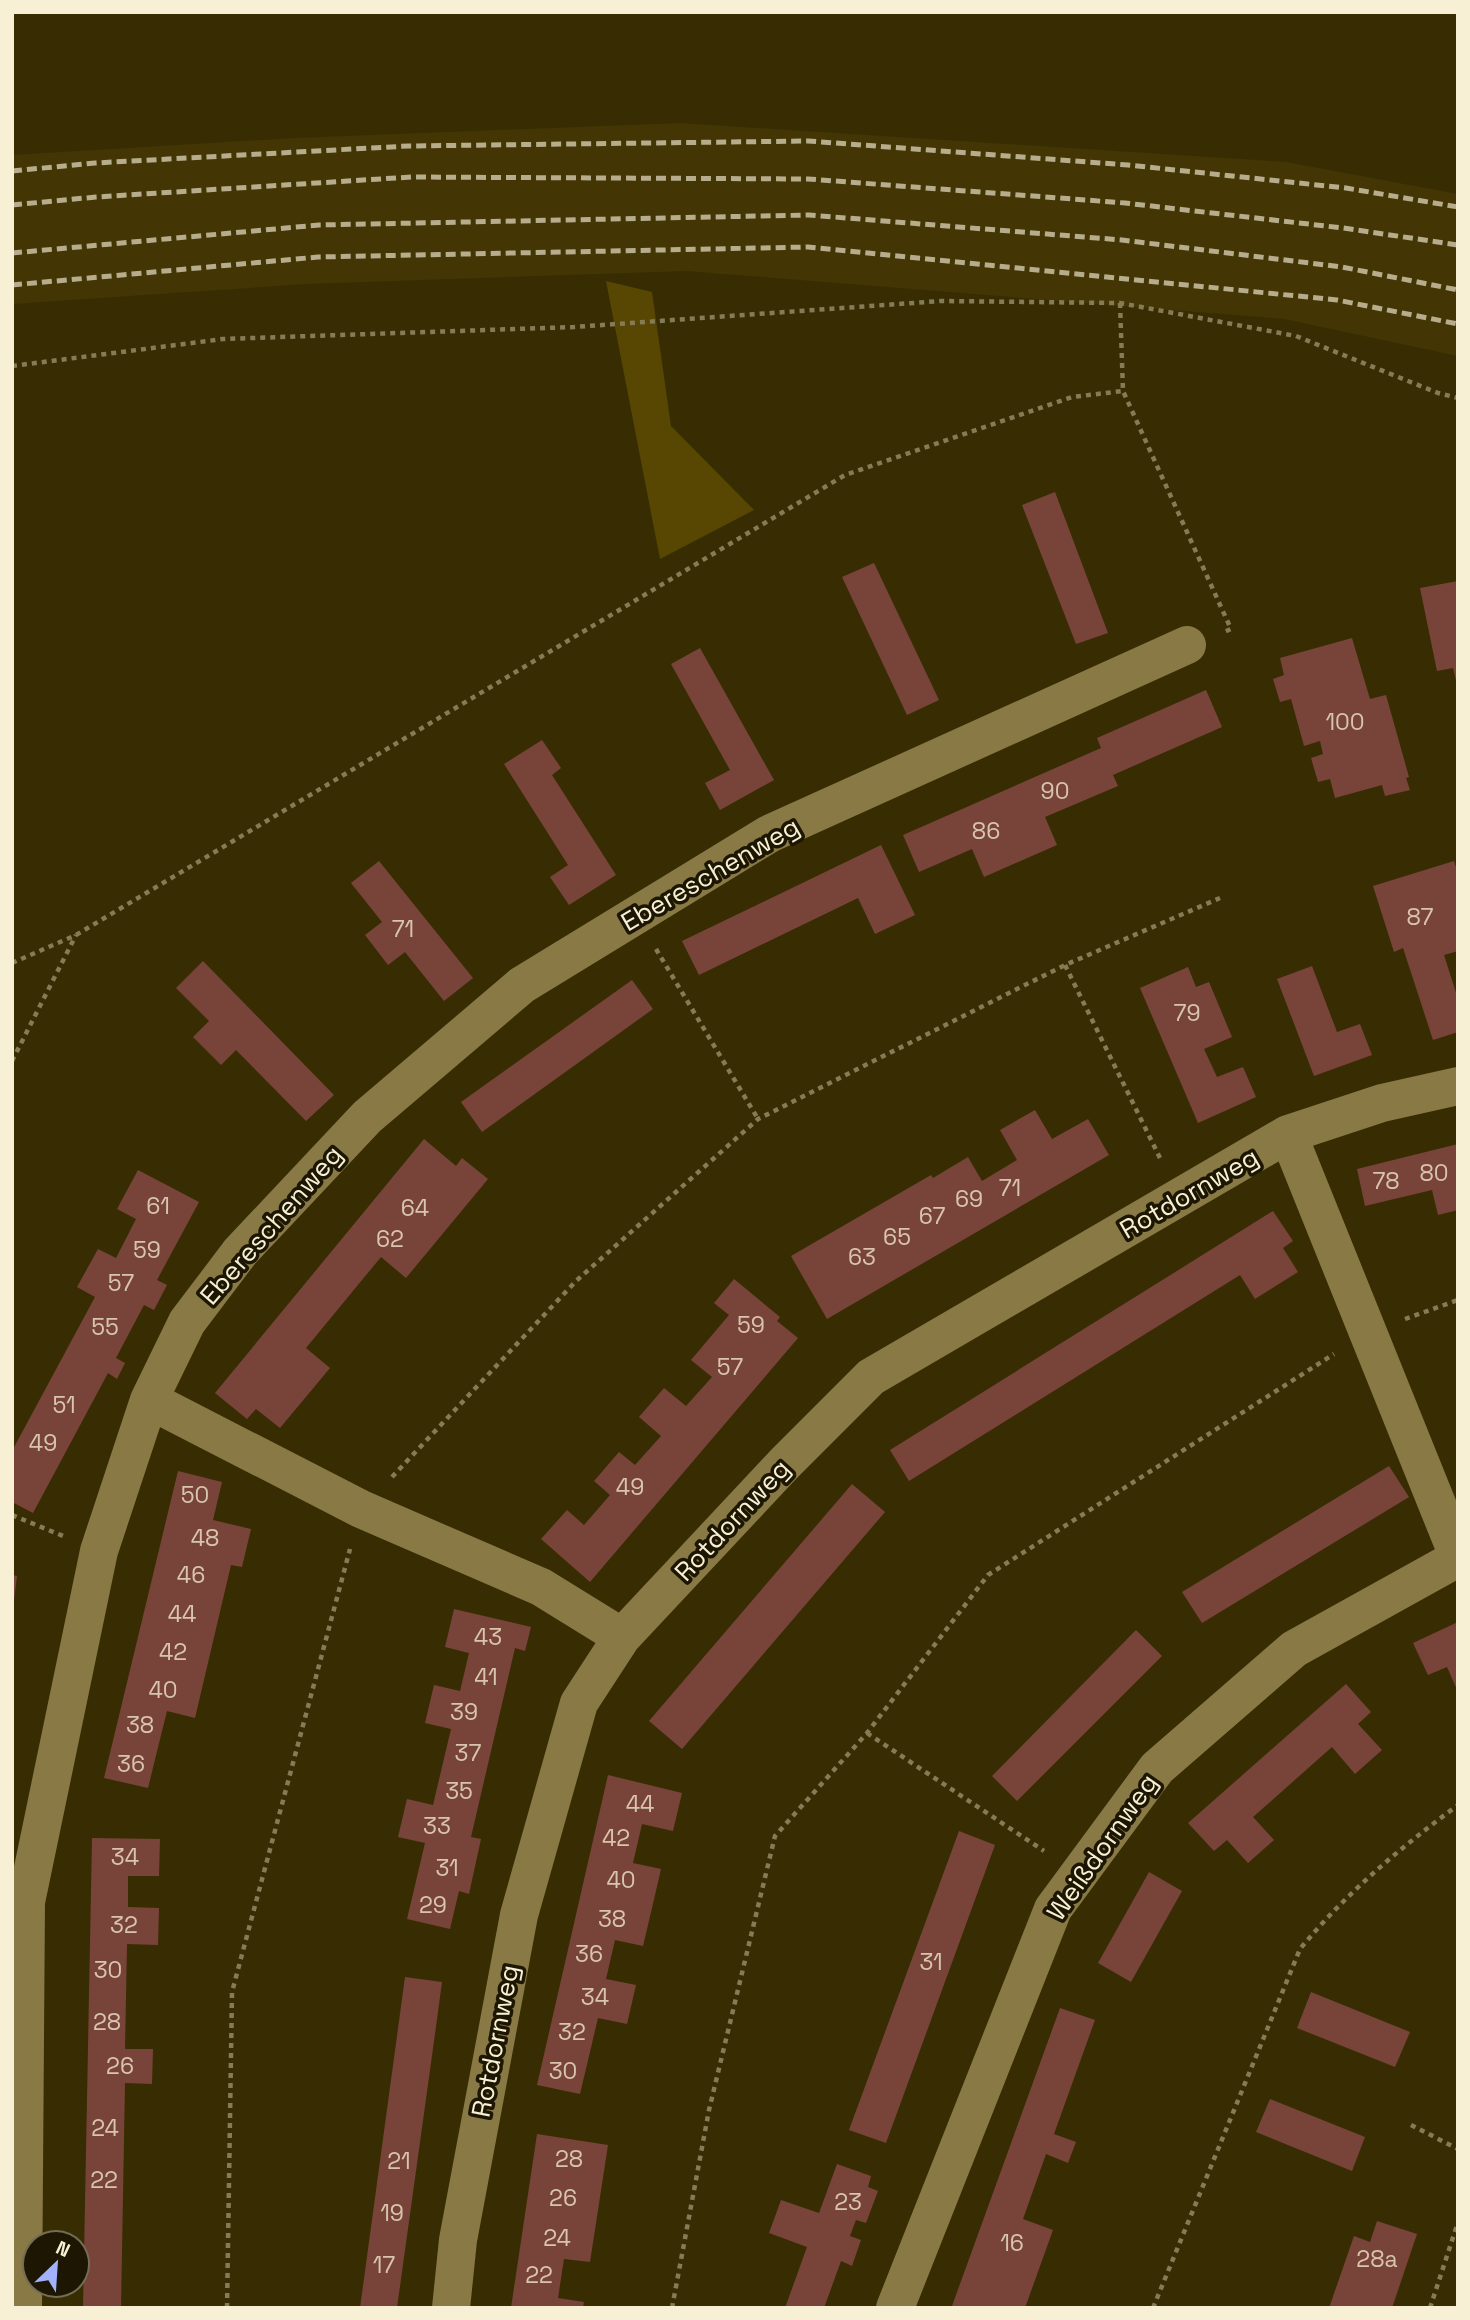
<svg xmlns="http://www.w3.org/2000/svg" width="1470" height="2320" font-family="'Space Grotesk',sans-serif">
<style>
.built{fill:#433604}
.grass{fill:#574703}
.building{fill:#784439}
.lines{fill:none;stroke-linecap:round;stroke-linejoin:round}
.path{stroke:#857c57;stroke-width:4.5;stroke-dasharray:5 5;stroke-linecap:butt}
.minor{stroke:#897945;stroke-width:38}
.rail{stroke:#b6ad8c;stroke-width:5;stroke-dasharray:10 5;stroke-linecap:butt}
.labels{text-anchor:middle;stroke-width:7;stroke-linejoin:round;paint-order:stroke}
.number-label{font-size:23px;fill:#d8c5ad}
.street-label{font-size:26px;fill:#f8f0d4;stroke:#1c1602}
</style>
<rect width="100%" height="100%" fill="#382d02"/>
<path class="built" d="M680 123 1286 162 1458 194V356L1284 319 687 271 307 284 12 304V155L295 138Z"/>
<path class="grass" d="M606 281 652 292 671 426 754 510 660 559Z"/>
<path class="building" d="M1055 492 1108 633 1076 644 1022 505Z
M874 563 939 700 907 715 842 577Z
M1458 581V685H1457L1453 668 1437 671 1420 588Z
M1352 638 1370 699 1386 695 1409 777 1406 778 1410 790 1385 796 1382 785 1335 798 1330 779 1318 782 1311 758 1323 754 1320 741 1304 746 1291 699 1280 702 1273 679 1284 675 1280 658Z
M700 648 774 780 720 810 705 783 730 770 671 664Z
M1206 690 1222 727 1113 775 1118 786 1045 817 1057 845 984 877 972 849 919 872 903 835 1101 748 1097 738Z
M542 740 561 768 552 775 616 875 569 905 550 877 568 865 504 764Z
M881 845 915 915 875 934 858 898 699 975 682 941Z
M379 861 473 978 444 1001 405 952 388 965 365 935 382 922 351 883Z
M1454 861 1458 873V951L1444 955 1458 999V1032L1433 1040 1403 948 1394 952 1373 886Z
M203 961 334 1095 306 1121 236 1050 221 1065 193 1037 209 1021 176 988Z
M1312 966 1337 1032 1360 1024 1372 1055 1314 1076 1277 979Z
M1188 967 1196 987 1209 982 1232 1037 1204 1049 1217 1077 1243 1067 1256 1097 1198 1123 1140 988Z
M632 980 653 1009 482 1132 461 1102Z
M1035 1110 1052 1139 1088 1119 1109 1155 827 1319 791 1256 931 1175 933 1178 968 1157 982 1181 1017 1160 1000 1130Z
M424 1139 456 1166 462 1158 488 1179 406 1278 381 1257 306 1348 330 1368 280 1428 256 1409 247 1419 215 1393Z
M1458 1144V1210L1438 1215 1432 1190 1365 1206 1357 1169Z
M138 1170 199 1202 157 1280 167 1285 154 1310 144 1305 116 1358 125 1363 117 1379 108 1373 33 1513 12 1502V1451L95 1297 77 1287 98 1249 116 1258 136 1219 117 1209Z
M1273 1211 1293 1241 1283 1248 1298 1272 1255 1299 1240 1275 909 1481 890 1450Z
M734 1279 780 1317 777 1321 798 1338 590 1582 541 1539 567 1510 584 1525 610 1495 594 1481 619 1452 635 1465 661 1436 639 1417 664 1388 686 1406 712 1377 691 1360 729 1315 714 1303Z
M1389 1466 1409 1497 1202 1623 1182 1592Z
M178 1471 222 1482 213 1520 251 1529 242 1567 231 1565 195 1718 167 1711 148 1788 104 1778Z
M852 1484 885 1512 682 1749 649 1721Z
M12 1575 17 1576 14 1600H12Z
M454 1609 531 1627 525 1651 515 1648 471 1837 481 1839 469 1894 459 1891 450 1929 407 1919 425 1843 398 1837 407 1799 433 1805 451 1729 425 1723 434 1685 460 1691 469 1653 445 1647Z
M1458 1622V1692L1447 1667 1428 1675 1413 1643Z
M1136 1630 1162 1656 1017 1801 992 1776Z
M1346 1684 1371 1712 1358 1724 1382 1750 1355 1774 1332 1747 1253 1817 1274 1840 1248 1863 1227 1840 1214 1851 1188 1823Z
M608 1775 682 1793 673 1831 642 1824 633 1863 661 1869 652 1908 643 1946 615 1940 606 1979 636 1985 627 2024 598 2018 580 2094 537 2085Z
M959 1831 995 1845 886 2143 849 2130Z
M92 1838 160 1839 159 1876H128V1907L159 1908 158 1945 127 1944 125 2049H153L152 2084 125 2083 121 2308H83Z
M1149 1872 1182 1891 1131 1982 1098 1963Z
M405 1977 442 1982 435 2034 397 2308H360Z
M1311 1992 1410 2032 1395 2067 1297 2028Z
M1060 2008 1095 2020 1054 2134 1076 2142 1068 2163 1046 2154 1023 2219 1053 2230 1025 2308H956L952 2306Z
M1270 2099 1365 2137 1352 2171 1256 2132Z
M537 2134 608 2145 590 2262 564 2259 558 2298 584 2302 583 2308H511Z
M837 2164 871 2176 868 2187 878 2191 866 2223 856 2220 850 2236 861 2240 852 2266 841 2261 824 2308H785L807 2247 769 2233 781 2200 819 2213Z
M1377 2221 1417 2234 1392 2308H1329L1354 2236 1370 2242Z"/>
<g class="lines">
<path class="path" d="M1120 303 1123 391 1231 629 1224 632
M12 366 223 339 574 327 941 301 1120 303 1296 336 1438 393 1458 398
M656 949 758 1119
M12 963 76 935 845 475 1072 397 1123 391
M1065 965 1162 1162
M12 1061 76 935
M1405 1319 1458 1300
M392 1477 576 1281 758 1119 1065 965 1220 898
M12 1515 63 1536
M867 1733 1044 1851
M1411 2125 1458 2149
M227 2308 232 1992 350 1549
M672 2308 709 2110 775 1836 867 1733 988 1575 1334 1354
M1153 2308 1300 1949C1346 1893 1400 1848 1458 1805
M1430 2308 1458 2222"/>
<path class="minor" d="M1288 1134 1458 1556
M149 1400 361 1509 541 1587 622 1637
M23 2308 26 1902 99 1551 149 1400 187 1322 240 1252 367 1117 522 985 769 834 1187 645
M451 2308 458 2240 519 1915 579 1703 622 1637 784 1464 871 1377 1288 1134 1382 1103 1458 1086
M895 2308 1053 1909 1157 1768 1294 1649 1458 1558"/>
<path class="rail" d="M12 171 95 163 408 146 808 141 1128 165 1346 188 1458 207
M12 205 96 197 411 177 808 179 1125 203 1343 228 1458 245
M12 253 319 225 809 215 1122 240 1342 267 1458 290
M12 285 318 257 808 247 1337 300 1458 324"/>
</g>
<g class="labels">
<g class="number-label">
<text x="1345" y="730">100</text>
<text x="1055" y="799">90</text>
<text x="986" y="839">86</text>
<text x="1420" y="925">87</text>
<text x="403" y="937">71</text>
<text x="1187" y="1021">79</text>
<text x="1434" y="1181">80</text>
<text x="1386" y="1189">78</text>
<text x="1010" y="1196">71</text>
<text x="969" y="1207">69</text>
<text x="158" y="1214">61</text>
<text x="415" y="1216">64</text>
<text x="932" y="1224">67</text>
<text x="897" y="1245">65</text>
<text x="390" y="1247">62</text>
<text x="147" y="1258">59</text>
<text x="862" y="1265">63</text>
<text x="121" y="1291">57</text>
<text x="751" y="1333">59</text>
<text x="105" y="1335">55</text>
<text x="730" y="1375">57</text>
<text x="64" y="1413">51</text>
<text x="43" y="1451">49</text>
<text x="630" y="1495">49</text>
<text x="195" y="1503">50</text>
<text x="205" y="1546">48</text>
<text x="191" y="1583">46</text>
<text x="182" y="1622">44</text>
<text x="488" y="1645">43</text>
<text x="173" y="1660">42</text>
<text x="486" y="1685">41</text>
<text x="163" y="1698">40</text>
<text x="464" y="1720">39</text>
<text x="140" y="1733">38</text>
<text x="468" y="1761">37</text>
<text x="131" y="1772">36</text>
<text x="459" y="1799">35</text>
<text x="640" y="1812">44</text>
<text x="437" y="1834">33</text>
<text x="616" y="1846">42</text>
<text x="125" y="1865">34</text>
<text x="447" y="1876">31</text>
<text x="621" y="1888">40</text>
<text x="433" y="1913">29</text>
<text x="612" y="1927">38</text>
<text x="124" y="1933">32</text>
<text x="589" y="1962">36</text>
<text x="931" y="1970">31</text>
<text x="108" y="1978">30</text>
<text x="595" y="2005">34</text>
<text x="107" y="2030">28</text>
<text x="572" y="2040">32</text>
<text x="120" y="2074">26</text>
<text x="563" y="2079">30</text>
<text x="105" y="2136">24</text>
<text x="569" y="2167">28</text>
<text x="399" y="2169">21</text>
<text x="104" y="2188">22</text>
<text x="563" y="2206">26</text>
<text x="848" y="2210">23</text>
<text x="392" y="2221">19</text>
<text x="557" y="2246">24</text>
<text x="1012" y="2251">16</text>
<text x="1377" y="2267">28a</text>
<text x="384" y="2273">17</text>
<text x="539" y="2283">22</text>
</g>
<g class="street-label">
<text transform="translate(710 874) rotate(-30)" y="9">Ebereschenweg</text>
<text transform="translate(1189 1193) rotate(-30)" y="9">Rotdornweg</text>
<text transform="translate(271 1225) rotate(-49)" y="9">Ebereschenweg</text>
<text transform="translate(732 1520) rotate(-47)" y="9">Rotdornweg</text>
<text transform="translate(1102 1847) rotate(-55)" y="9">Weißdornweg</text>
<text transform="translate(495 2041) rotate(-79)" y="9">Rotdornweg</text>
</g>
</g>
<rect width="1470" height="2320" fill="none" stroke="#f8f0d4" stroke-width="28"/>
<g transform="translate(56 2264) rotate(25)"><circle r="33" fill="#1c1602" stroke="#746d56" stroke-width="2"/>
<path d="M0-5L12 26L0 18L-12 26Z" fill="#a2b2fd"/>
<text y="-10" font-size="19" font-weight="bold" text-anchor="middle" fill="#f8f0d4">N</text>
</g>
</svg>
